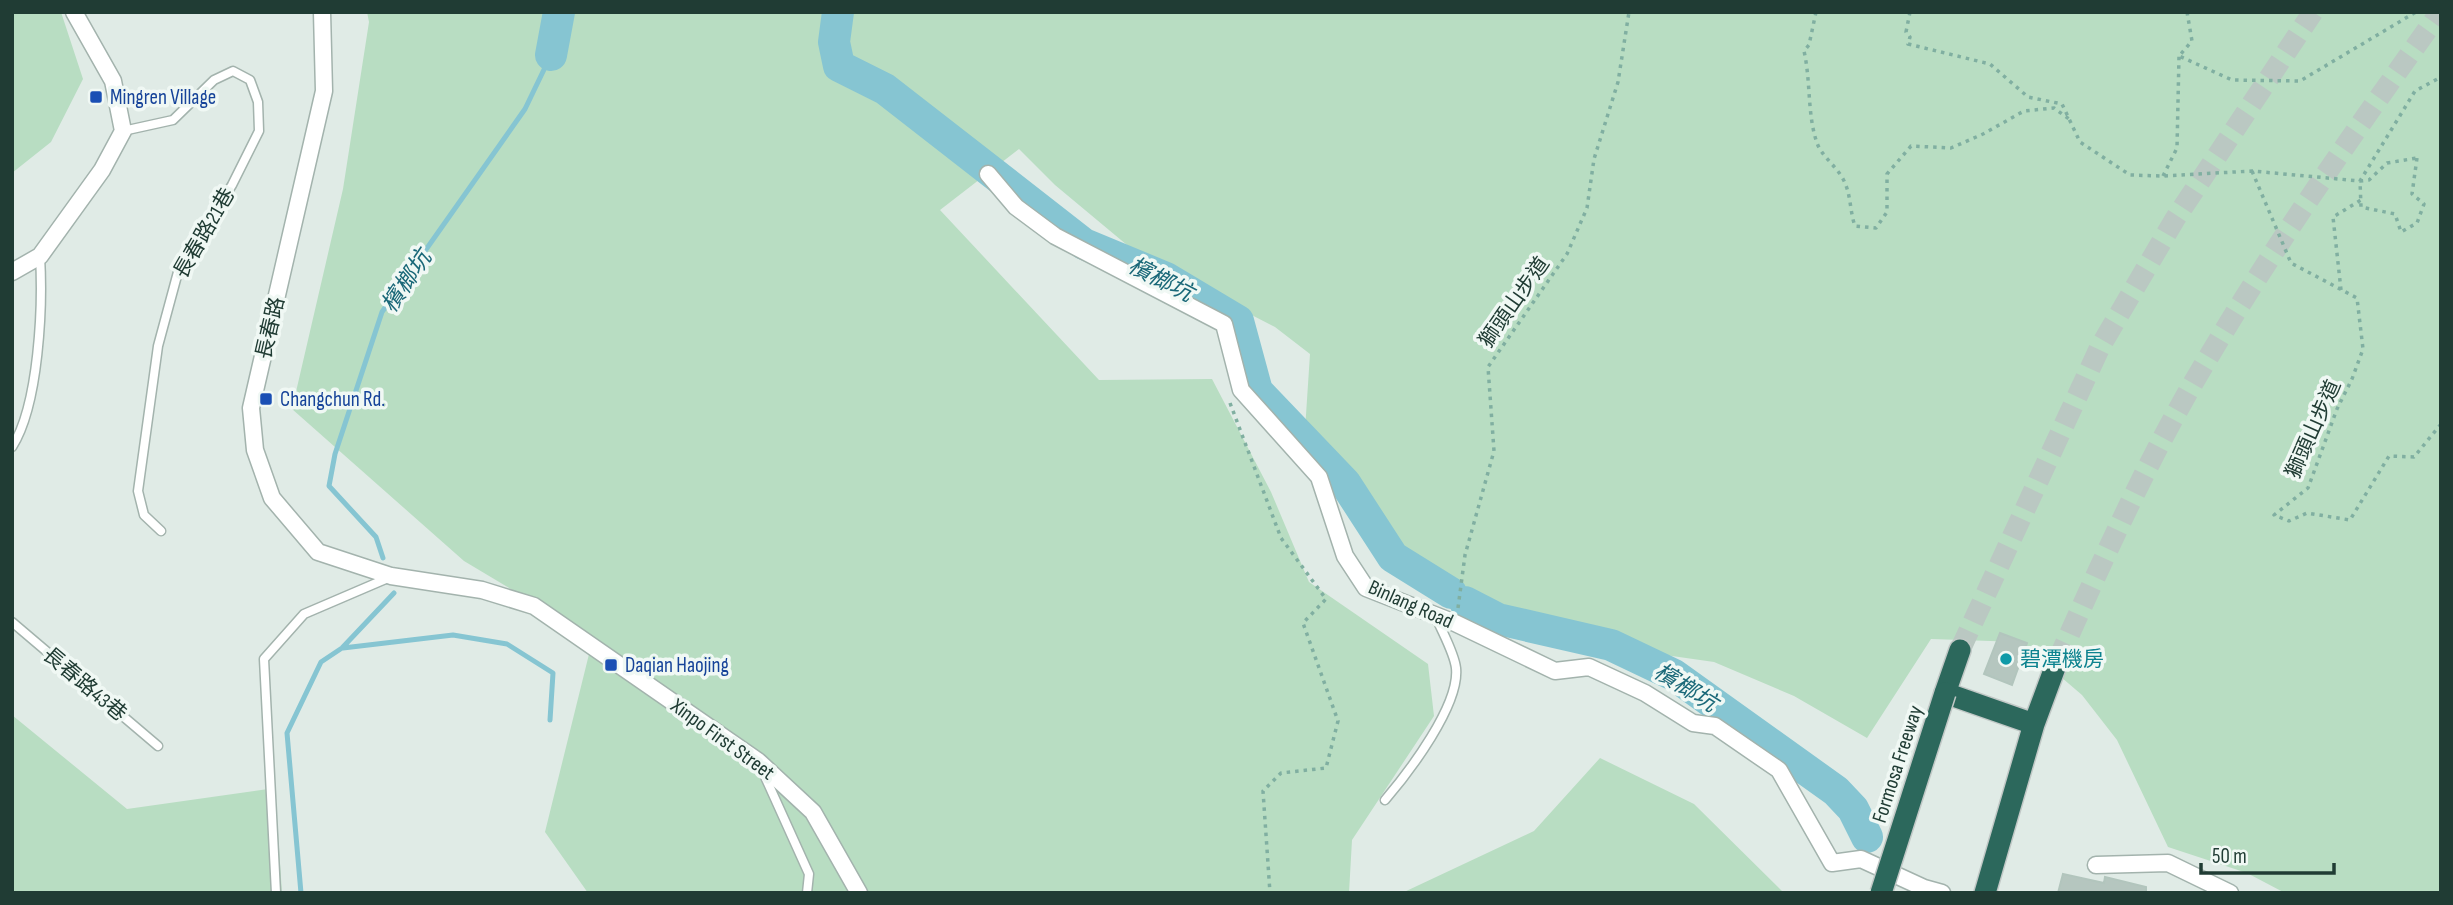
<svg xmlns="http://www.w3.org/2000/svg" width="2453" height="905" font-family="'Sofia Sans Condensed','Noto Sans TC',sans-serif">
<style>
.green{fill:#b8ddc2}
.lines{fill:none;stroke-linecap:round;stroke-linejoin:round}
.stream{stroke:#86c5d2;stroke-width:5}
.river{stroke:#86c5d2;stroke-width:32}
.building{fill:#b5c6bf;stroke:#b2c5bd;stroke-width:2}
.motorway-tunnel{stroke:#bac8c2;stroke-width:21;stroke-dasharray:21 10;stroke-linecap:butt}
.service-casing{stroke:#a3b3ad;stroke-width:11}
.minor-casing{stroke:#a3b3ad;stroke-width:19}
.motorway-casing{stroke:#c1c8c6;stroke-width:24}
.path{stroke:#80afa1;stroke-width:3.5;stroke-dasharray:3.5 5;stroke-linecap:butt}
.service{stroke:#fff;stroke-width:8}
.minor{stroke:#fff;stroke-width:16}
.motorway{stroke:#2c685c;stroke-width:21}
.motorway-bridge-casing{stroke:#c1c8c6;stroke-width:24;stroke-linecap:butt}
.motorway-bridge{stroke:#2c685c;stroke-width:21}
.transit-dot{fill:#1a4fb4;stroke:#f0f8f4;stroke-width:2.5}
.culture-dot{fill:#0f9aa8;stroke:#f0f8f4;stroke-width:2.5}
.labels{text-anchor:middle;stroke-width:7;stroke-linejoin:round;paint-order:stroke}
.transit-label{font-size:21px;fill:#164399;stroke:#f0f8f4;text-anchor:start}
.street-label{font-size:21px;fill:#203c34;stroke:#f0f8f4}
.culture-label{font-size:21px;fill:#0d838f;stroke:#f0f8f4;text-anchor:start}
.water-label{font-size:23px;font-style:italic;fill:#1a6878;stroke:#f0f8f4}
</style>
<rect width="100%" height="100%" fill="#e0ebe6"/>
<path class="green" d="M12 12H61L83 79 51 142 12 173Z
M367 12H2441V893H2285L2247 873 2168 847 2117 740 2082 695 2020 642 1931 639 1867 738 1794 696 1714 662 1609 647 1422 592 1305 430 1310 354 1275 327 1145 260 1055 185 1019 149 940 210 1099 380 1212 379 1271 492 1309 582 1428 664 1434 716 1352 840 1349 893H588L545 832 593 638 464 561 292 409 343 189 369 22Z
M12 715 127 809 275 788 282 893H12Z
M1600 758 1694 804 1784 893H1402L1534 831Z"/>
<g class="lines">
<path class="stream" d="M383 558 376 537 329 486 335 454 382 312 525 109 551 55
M343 648 453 635 507 644 553 673 550 720
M301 893 287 733 321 662 342 648 394 593"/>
<path class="river" d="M838 12 834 42 839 66 885 89 1084 244 1166 278 1238 321 1257 391 1345 483 1393 557 1451 593
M551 55 559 12
M1465 602 1498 619 1611 645 1674 675 1836 791 1853 809 1867 837"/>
</g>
<path class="building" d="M2000 633 2027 643 2012 685 1984 674Z
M2063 874 2104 883 2105 877 2146 887V893H2058Z"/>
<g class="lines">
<path class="motorway-tunnel" d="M1960 650 2100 347 2175 219 2313 12
M2057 662C2102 562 2146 462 2202 368 2274 245 2357 128 2440 12"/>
<g class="service-casing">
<path id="service" d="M123 131 173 120 214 80 233 71 250 80 258 102 259 131 232 185 178 272 158 346 138 491 144 515 161 531
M12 447C39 405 43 306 40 256
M12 622 158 746
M762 770 809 874 807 893
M1385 800C1409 772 1460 705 1456 668 1454 652 1442 632 1436 617
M276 893 264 659 304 614 388 578"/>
</g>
<g class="minor-casing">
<path id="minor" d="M322 12 324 91 251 408 255 450 272 498 318 552 391 576 482 590 534 606 758 761 813 812 859 893
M988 174 1016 207 1055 236 1224 324 1241 390 1319 477 1345 556 1366 588 1455 623 1555 671 1589 667 1645 693 1693 723 1715 726 1779 770 1832 863 1861 859 1924 888 1942 893
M12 272 40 256 102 170 123 131 113 81 74 12
M2096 865 2168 863 2230 893"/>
</g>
<g class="motorway-casing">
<path id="motorway" d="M1960 650 1945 693 2034 724
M1985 893 2034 724 2057 662"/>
</g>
<path class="path" d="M1816 12 1809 45 1804 51C1811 82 1807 114 1817 143 1822 157 1839 168 1845 183 1851 197 1850 212 1855 226L1876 228 1887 212V174L1911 146 1951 148 1983 134 2024 111 2054 108 2069 119
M1910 12 1906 32 1910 37 1908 44 1990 64 2028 97 2062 104 2080 142 2130 175 2163 176 2252 171 2360 181 2415 91 2441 77
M2187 12 2192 41 2179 56 2232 80 2300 81 2416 12
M2417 158 2412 194 2424 204 2417 223 2401 232 2395 214 2361 207 2360 181 2369 180 2387 163Z
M2252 171 2291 263 2357 298 2363 349 2352 379 2337 409 2308 488 2274 515 2289 521 2307 513 2350 520 2389 456 2414 457 2441 424
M2163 176 2177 148 2179 56
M2341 290 2333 217 2361 200
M1230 403 1281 538 1326 599 1303 623 1338 721 1326 768 1281 773 1263 791 1270 893
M1458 608 1465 555 1494 451 1488 367 1567 254 1587 208 1594 159 1618 82 1629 12"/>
<use href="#service" class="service"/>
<use href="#minor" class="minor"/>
<use href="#motorway" class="motorway"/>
<g class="motorway-bridge-casing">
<path id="motorway-bridge" d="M1881 893 1945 693"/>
</g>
<use href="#motorway-bridge" class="motorway-bridge"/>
</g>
<g class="transit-dot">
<rect x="89" y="90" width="14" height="14" rx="3.5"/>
<rect x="259" y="392" width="14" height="14" rx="3.5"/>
<rect x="604" y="658" width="14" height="14" rx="3.5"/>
</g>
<circle class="culture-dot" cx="2006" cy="659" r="7"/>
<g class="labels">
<g class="transit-label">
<text x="110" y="104">Mingren Village</text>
<text x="280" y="406">Changchun Rd.</text>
<text x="625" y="672">Daqian Haojing</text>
</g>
<g class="street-label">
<text transform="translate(204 233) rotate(-60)" y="7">長春路21巷</text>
<text transform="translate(1514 302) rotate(-55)" y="7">獅頭山步道</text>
<text transform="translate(270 328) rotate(-77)" y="7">長春路</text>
<text transform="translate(2313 429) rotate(-66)" y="7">獅頭山步道</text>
<text transform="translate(1411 604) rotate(24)" y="7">Binlang Road</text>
<text transform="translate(85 684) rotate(40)" y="7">長春路43巷</text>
<text transform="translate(723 739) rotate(36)" y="7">Xinpo First Street</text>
<text transform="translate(1897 764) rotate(-72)" y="7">Formosa Freeway</text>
</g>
<g class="culture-label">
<text x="2020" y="666">碧潭機房</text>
</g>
<g class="water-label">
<text transform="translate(1161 279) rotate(27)" y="8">檳榔坑</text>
<text transform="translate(406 281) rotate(-56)" y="8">檳榔坑</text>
<text transform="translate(1686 687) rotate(32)" y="8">檳榔坑</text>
</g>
</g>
<rect width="2453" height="905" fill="none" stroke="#203c34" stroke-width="28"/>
<path d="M2201 863v10h133v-10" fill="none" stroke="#203c34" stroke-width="3.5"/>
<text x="2212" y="863" font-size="21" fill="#203c34" stroke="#f0f8f4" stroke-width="5" paint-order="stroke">50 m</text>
</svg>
